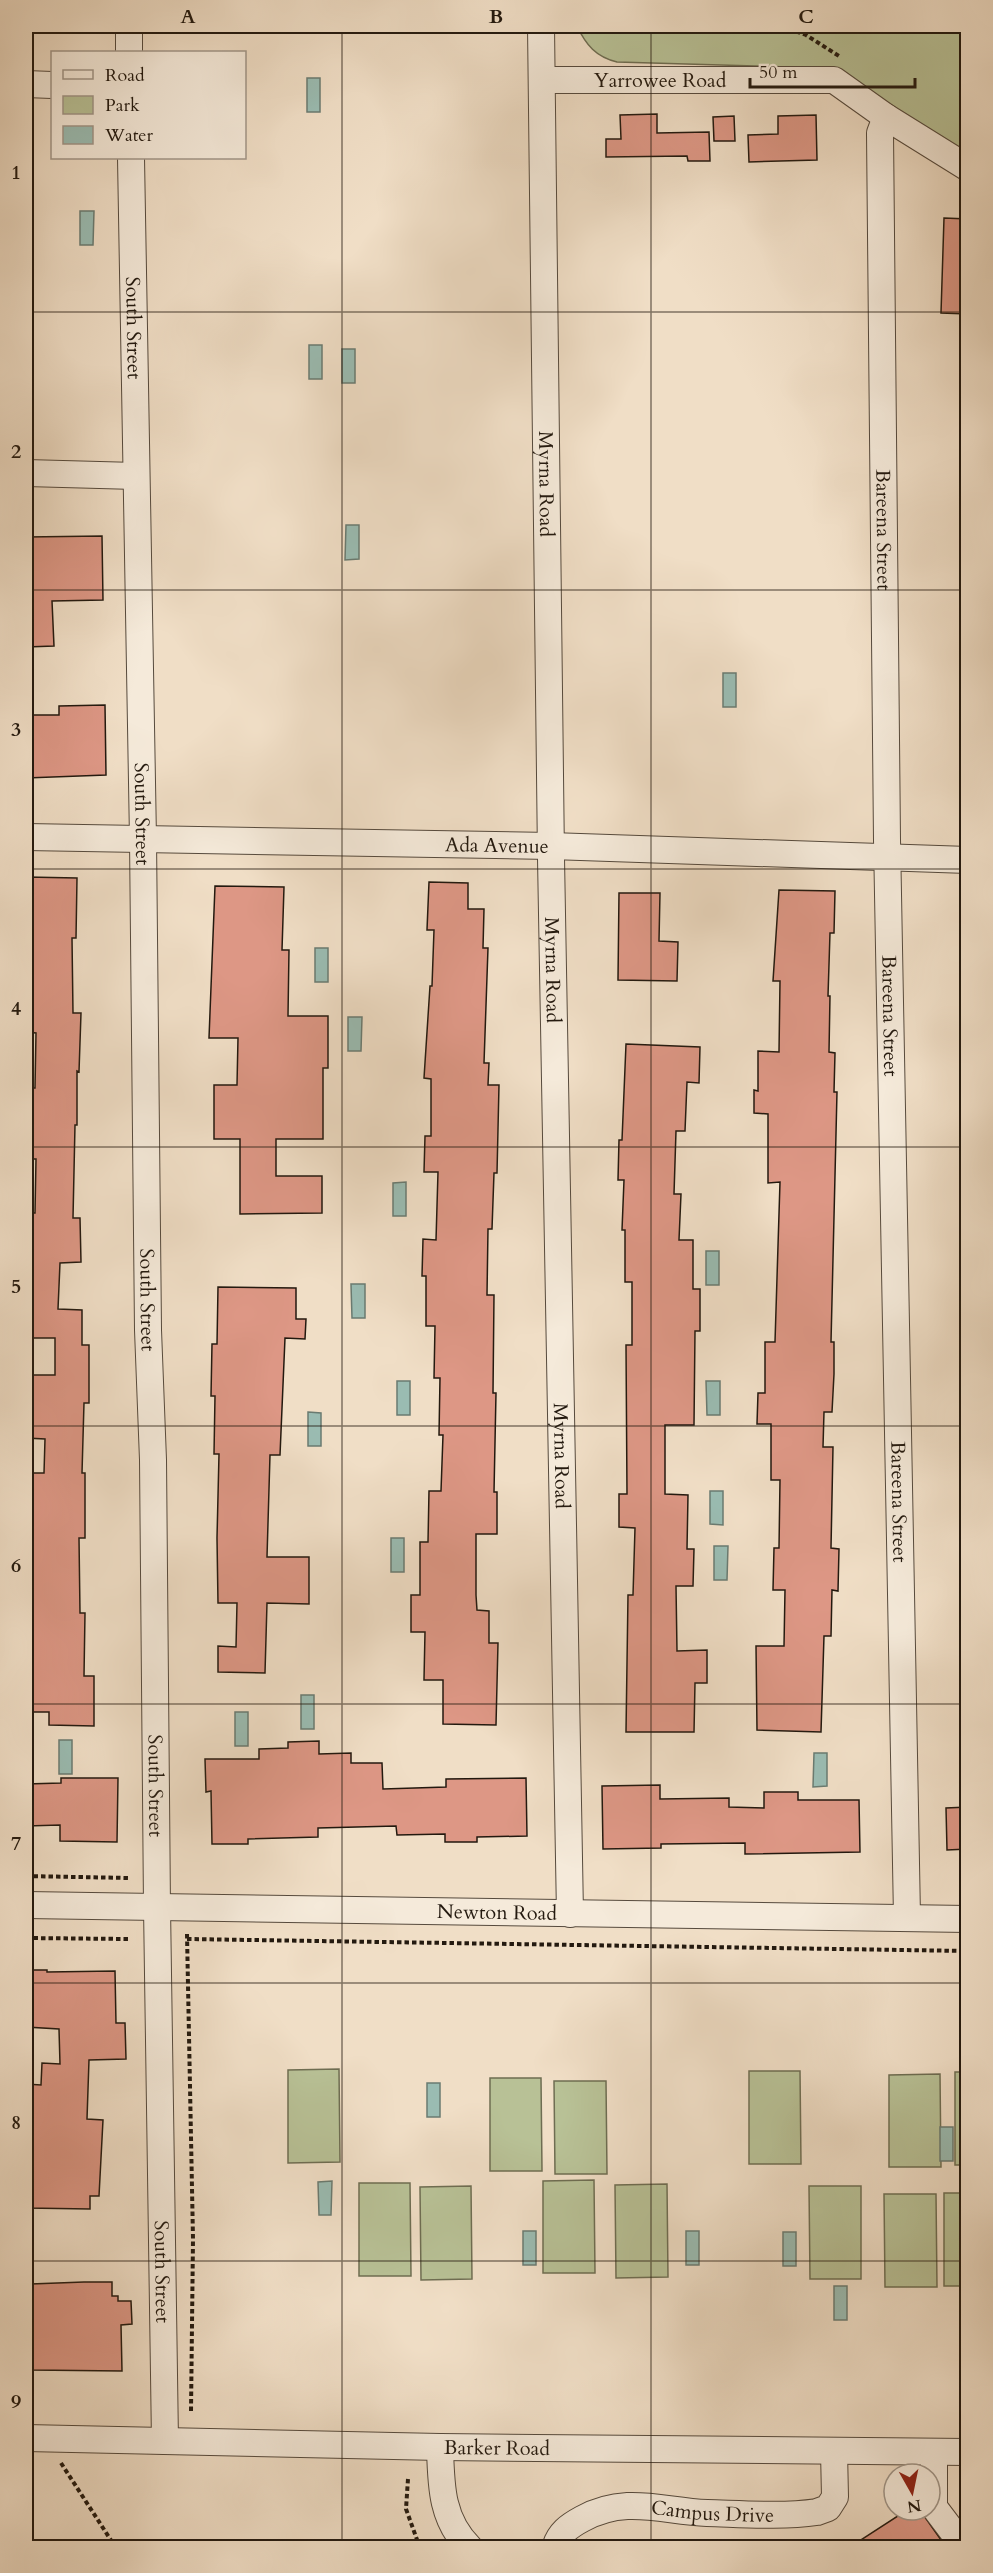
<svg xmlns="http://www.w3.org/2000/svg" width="993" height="2573" font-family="Cardo,serif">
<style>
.green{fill:#b8c196;stroke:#6e6d52;stroke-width:1.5}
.water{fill:#9abcb2;stroke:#6a7b71;stroke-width:1.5}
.building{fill:#dd9785;stroke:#23190f;stroke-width:1.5}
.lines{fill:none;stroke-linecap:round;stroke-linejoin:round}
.minor-casing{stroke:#564a3d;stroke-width:28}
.path{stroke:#23190f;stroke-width:4;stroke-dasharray:4.5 3;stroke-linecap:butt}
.minor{stroke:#f5eada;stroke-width:26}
.grid{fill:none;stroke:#23190f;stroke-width:1.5;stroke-opacity:0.55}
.labels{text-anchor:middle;stroke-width:4.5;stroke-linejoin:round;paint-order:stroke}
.street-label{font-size:20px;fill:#23190f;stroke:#f5eada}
.neatline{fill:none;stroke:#23190f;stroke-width:2}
.grid-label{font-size:20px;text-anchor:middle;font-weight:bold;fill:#23190f}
</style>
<rect width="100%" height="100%" fill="#f0dec6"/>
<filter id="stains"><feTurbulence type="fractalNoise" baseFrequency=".00333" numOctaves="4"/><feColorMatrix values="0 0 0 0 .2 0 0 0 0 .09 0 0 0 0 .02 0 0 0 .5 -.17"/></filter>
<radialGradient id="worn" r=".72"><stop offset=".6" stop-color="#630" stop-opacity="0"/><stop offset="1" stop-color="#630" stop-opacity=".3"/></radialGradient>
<path class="green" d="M577 26H967V155L826 68 617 62C596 57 586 45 577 26Z
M339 2069 340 2162 288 2163V2070Z
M749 2071H800L801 2164H749Z
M955 2072H967V2165H955Z
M940 2074 941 2167H889V2075Z
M490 2078H541L542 2171H490Z
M554 2081H606L607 2174H555Z
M594 2180 595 2273H543V2181Z
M359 2183H410L411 2276H359Z
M667 2184 668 2277 616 2278 615 2185Z
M471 2186 472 2279 421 2280 420 2187Z
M809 2186H861V2279H810Z
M944 2193H967V2286H944Z
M884 2194H936L937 2287H885Z"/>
<path class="water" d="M307 78H320V112H307Z
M80 211H94L93 245H80Z
M309 345H322V379H309Z
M342 349H355V383H342Z
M346 525H359V559L345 560Z
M723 673H736V707H723Z
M315 948H328V982H315Z
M348 1017H362L361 1051H348Z
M406 1182V1216H393V1183Z
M706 1251H719V1285H706Z
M351 1284H365V1318H352Z
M397 1381H410V1415H397Z
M706 1381H720V1415H707Z
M308 1412 321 1413V1446H308Z
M710 1491H723V1525L710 1524Z
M391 1538H404V1572H391Z
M714 1546H728L727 1580H714Z
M301 1695H314V1729H301Z
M235 1712H248V1746H235Z
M59 1740H72V1774H59Z
M814 1753H827V1786L813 1787Z
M427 2083H440V2117H427Z
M940 2127H953V2161H940Z
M332 2181 331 2215H319L318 2182Z
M523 2231H536V2265H523Z
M686 2231H699V2265H686Z
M783 2232H796V2266H783Z
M834 2286H847V2320H834Z"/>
<path class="building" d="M657 114V133L709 132 710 161H688L687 156 606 157V139H621L620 115Z
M816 115 817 160 749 162 748 135 778 134V116Z
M734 116 735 141H714L713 117Z
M944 218 968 219V314L941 313Z
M102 536 103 600 52 601 54 646 26 647V537Z
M105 705 106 775 26 778V715H59V706Z
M26 877 77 878 76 938H72L73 1013H81L79 1072 77 1071V1125H75L73 1218H80L81 1262 60 1263 58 1309 82 1310V1345H89V1403H84L82 1473H85V1538H79L80 1613H85L84 1676H94V1726L49 1725V1712H33V1660H26V1473H44L45 1439 26 1438 27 1375H55V1338H26V1287H28L26 1213H35L36 1159H26V1088H35L36 1033 26 1032V981H33V925H26Z
M429 882 468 883V909H484L483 948H488L484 1063H489L488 1085H499L497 1173H494L492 1229H488L487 1295H494L493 1393H496L494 1492H497V1534H476V1595L477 1610 489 1611V1643H498L496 1725 443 1724V1680H424L425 1632H411V1595H420V1542H428L429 1491H441L443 1435H439L440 1378H434L435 1326H426V1276H422L423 1239 436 1240 438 1172H424L425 1136H431V1079L424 1078 430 986H432L434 930H427Z
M215 886 284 887 282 950H289L288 1016H328V1068H323V1139H276V1176H322V1213L240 1214V1139H214V1085H237L238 1038H209Z
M779 890 835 891 834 933H830L828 996H830L829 1052 835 1053 834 1092H837L831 1342H834V1374L832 1412H824L823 1447H833L831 1548 839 1549 838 1591 832 1590 831 1636H824L821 1732 757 1730 756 1646H784L785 1590H773L774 1548H779L780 1480H771V1424H757L758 1393H765V1342H775L780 1182 768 1183V1114L754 1113V1090L758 1091V1051L779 1052 780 981H773Z
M619 893H660L659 941 678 942 677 981 618 980Z
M626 1044 700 1047 699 1083 687 1082 685 1131H676L674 1194H681L679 1240H693V1289H700V1331H695L694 1425H665V1494L688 1495 687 1549H694L693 1586H676L677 1651 707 1650V1683H695L694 1732H626L628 1595H633L635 1528 619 1527V1494H627L626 1345H632V1282H625V1230H622L624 1180H618L619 1140H622Z
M218 1287 296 1288V1319H306L305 1339 285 1338 280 1455H270L267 1557H309V1604L267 1603 265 1673 218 1672V1646L236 1647 237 1603H218L217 1538 219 1454H214L215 1396H211L212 1344H217Z
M319 1741V1754L351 1753V1763H382L383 1789 446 1787V1779L526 1778 527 1836 477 1837V1842H445V1834L397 1835 396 1826 318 1828V1837L248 1839V1844H212L211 1791 206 1792 205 1759H259V1749L288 1748V1742Z
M61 1778H118L117 1842 60 1841V1825L26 1826V1784L61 1783Z
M660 1785V1799L729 1798V1807L764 1808V1792H798V1800H859L860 1852 745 1854V1843L661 1844V1848L603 1849 602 1786Z
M968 1807V1849L947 1850 946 1808Z
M26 1970H47V1972L115 1971 116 2023H125L126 2059 89 2060 87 2119 103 2120 99 2196H90V2209L26 2208V2084L41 2085 42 2063 60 2064 59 2029 26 2027Z
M84 2282H112V2296H118V2301H131L132 2324 121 2325 122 2371 31 2370V2284Z
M907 2510H920L946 2547H850Z"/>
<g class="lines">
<g class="minor-casing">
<g id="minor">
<path d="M129 26V52"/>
<path id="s1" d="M541 26 551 858 570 1914"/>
<path id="s2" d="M542 80H834L886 117 968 168"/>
<path d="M26 84 52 85"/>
<path id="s3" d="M886 117 880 133 887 840 907 1917"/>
<path id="s4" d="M131 158 143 839 148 1330 153 1460 157 1907 165 2441"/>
<path d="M26 473 136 476"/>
<path id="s5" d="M26 837 551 846 968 860"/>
<path id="s6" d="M26 1905 968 1919"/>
<path id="s7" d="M26 2438 440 2447 968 2452"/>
<path d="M440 2447C441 2485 441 2520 470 2548"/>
<path d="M934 2452V2507L965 2548"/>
<path id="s8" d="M555 2548C559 2533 569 2526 582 2519 626 2495 661 2511 707 2513 743 2514 782 2517 817 2512L828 2508 835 2497 834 2451"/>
</g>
</g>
<path class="path" d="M782 26 806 35 839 56
M26 1876 128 1878
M187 1934 193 2239 191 2411
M26 1938 128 1939
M187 1939 968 1951
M61 2463 116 2548
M408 2479 406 2509 420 2548"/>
<use href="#minor" class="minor"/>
</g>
<path class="grid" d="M342 26V2548M651 26V2548M26 312H968M26 590H968M26 869H968M26 1147H968M26 1426H968M26 1704H968M26 1983H968M26 2261H968"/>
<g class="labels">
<g class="street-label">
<text dy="7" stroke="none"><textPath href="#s2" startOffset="118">Yarrowee Road</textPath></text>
<text dy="7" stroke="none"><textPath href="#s4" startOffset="170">South Street</textPath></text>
<text dy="7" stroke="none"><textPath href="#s1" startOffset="458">Myrna Road</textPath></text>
<text dy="7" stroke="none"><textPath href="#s3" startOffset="414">Bareena Street</textPath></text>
<text dy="7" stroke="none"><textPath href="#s4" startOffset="656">South Street</textPath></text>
<text dy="7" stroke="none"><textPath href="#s5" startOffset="471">Ada Avenue</textPath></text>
<text dy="7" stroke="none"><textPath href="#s1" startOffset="944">Myrna Road</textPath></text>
<text dy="7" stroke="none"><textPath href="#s3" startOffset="900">Bareena Street</textPath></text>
<text dy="7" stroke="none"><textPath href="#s4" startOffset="1142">South Street</textPath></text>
<text dy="7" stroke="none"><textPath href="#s1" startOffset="1430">Myrna Road</textPath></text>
<text dy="7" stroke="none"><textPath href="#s3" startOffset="1386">Bareena Street</textPath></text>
<text dy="7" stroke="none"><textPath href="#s4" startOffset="1628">South Street</textPath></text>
<text dy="7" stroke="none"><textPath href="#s6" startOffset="471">Newton Road</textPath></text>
<text dy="7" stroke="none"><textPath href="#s4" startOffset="2114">South Street</textPath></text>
<text dy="7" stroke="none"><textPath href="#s7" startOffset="471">Barker Road</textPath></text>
<text dy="7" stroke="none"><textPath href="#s8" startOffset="174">Campus Drive</textPath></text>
</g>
</g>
<rect width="993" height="2573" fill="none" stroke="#f0dec6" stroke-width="66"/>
<rect x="51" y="51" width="195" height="108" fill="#f5eada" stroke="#a19689" stroke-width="1.5"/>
<rect x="63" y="70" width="30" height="9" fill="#f5eada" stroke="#a19689" stroke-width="1.5"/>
<text x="105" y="81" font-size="18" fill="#23190f">Road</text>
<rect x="63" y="96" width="30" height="18" fill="#b8c196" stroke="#a19689" stroke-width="1.5"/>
<text x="105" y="111" font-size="18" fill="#23190f">Park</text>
<rect x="63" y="126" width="30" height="18" fill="#9abcb2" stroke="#a19689" stroke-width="1.5"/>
<text x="105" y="141" font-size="18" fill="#23190f">Water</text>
<g transform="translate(912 2492) rotate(171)"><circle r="28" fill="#f5eada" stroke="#a19689" stroke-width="1.5"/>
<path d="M0-4.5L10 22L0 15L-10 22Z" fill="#8f2418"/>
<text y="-9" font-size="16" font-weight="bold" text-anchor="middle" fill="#23190f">N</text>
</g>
<path d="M750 78v9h165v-9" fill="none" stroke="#23190f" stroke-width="3"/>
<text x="759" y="78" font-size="18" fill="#23190f" stroke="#f5eada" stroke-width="4.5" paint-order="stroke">50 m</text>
<rect x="33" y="33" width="927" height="2507" class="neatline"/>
<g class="grid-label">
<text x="188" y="23">A</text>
<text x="496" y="23">B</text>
<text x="806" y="23">C</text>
<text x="16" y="179">1</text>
<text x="16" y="458">2</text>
<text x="16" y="736">3</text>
<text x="16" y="1015">4</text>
<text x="16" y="1293">5</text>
<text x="16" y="1572">6</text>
<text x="16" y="1850">7</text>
<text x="16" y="2129">8</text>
<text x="16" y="2408">9</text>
</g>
<rect width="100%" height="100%" filter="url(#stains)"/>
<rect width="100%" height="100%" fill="url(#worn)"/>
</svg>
